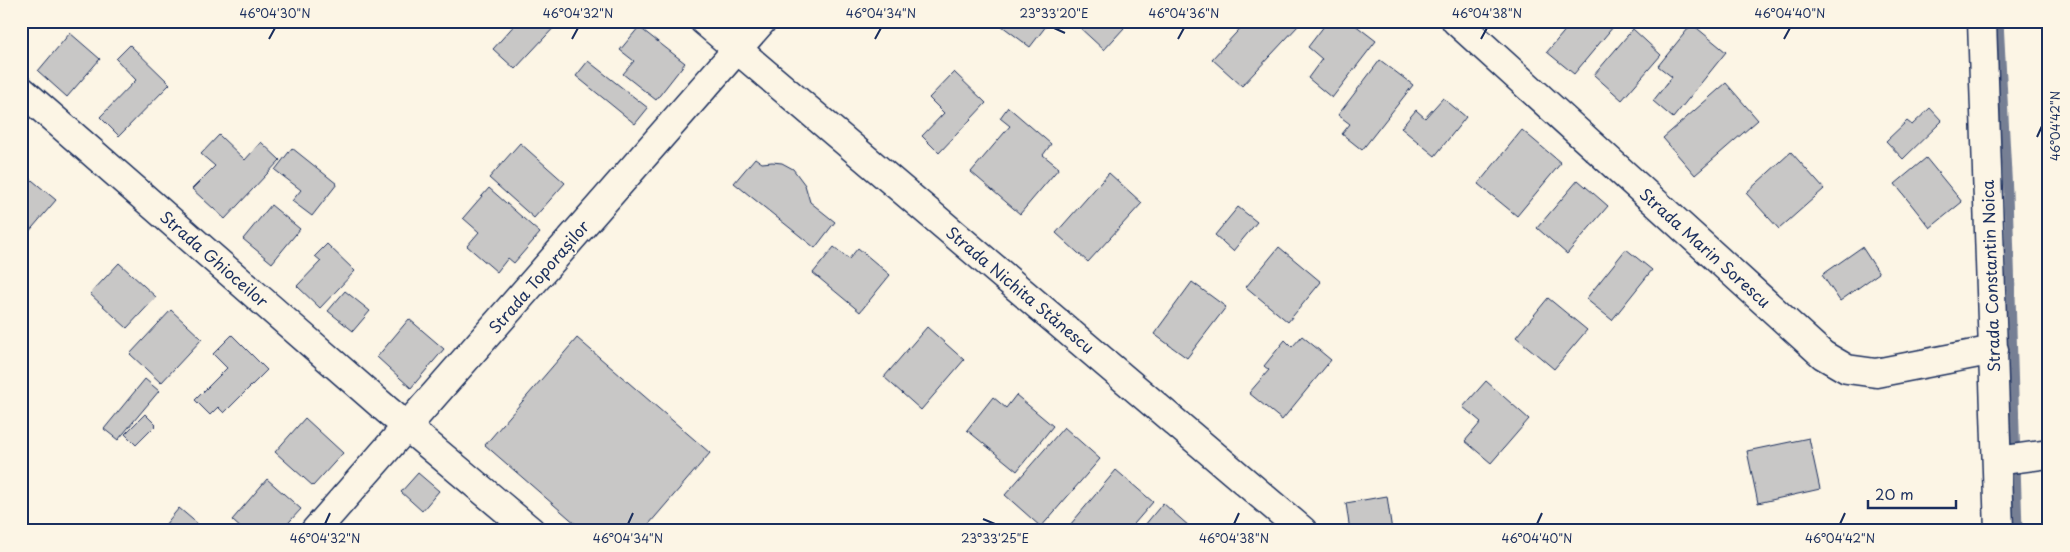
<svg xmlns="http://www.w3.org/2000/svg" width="2070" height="552" font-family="'Playpen Sans',sans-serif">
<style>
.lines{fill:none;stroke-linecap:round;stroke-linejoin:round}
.stream{stroke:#767f94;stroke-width:9}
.building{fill:#c8c7c6;stroke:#1b2f5e}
.minor-casing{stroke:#1b2f5e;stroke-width:31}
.minor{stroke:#fcf5e5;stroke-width:28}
.ticks{fill:none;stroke:#1b2f5e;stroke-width:2}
.labels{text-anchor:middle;stroke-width:4;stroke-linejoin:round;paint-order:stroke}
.street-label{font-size:16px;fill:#1b2f5e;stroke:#fcf5e5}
.neatline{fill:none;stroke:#1b2f5e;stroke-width:2}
.ticks-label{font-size:12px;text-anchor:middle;fill:#1b2f5e}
</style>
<rect width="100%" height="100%" fill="#fcf5e5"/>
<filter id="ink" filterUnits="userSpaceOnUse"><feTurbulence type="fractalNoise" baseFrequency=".02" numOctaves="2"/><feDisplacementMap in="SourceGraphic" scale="10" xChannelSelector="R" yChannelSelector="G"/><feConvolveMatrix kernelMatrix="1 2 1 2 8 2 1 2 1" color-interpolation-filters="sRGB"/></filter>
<g filter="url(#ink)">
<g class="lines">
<path class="stream" d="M1999 21 2008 193 2018 531"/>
</g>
<path class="building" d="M518 21H560L515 69 493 49Z
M1000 21H1050L1030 47 998 23Z
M1083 21H1117L1124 28 1104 50 1078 26Z
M1247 21H1293L1298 26 1242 86 1212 59Z
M1328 21H1350L1376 41 1332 98 1308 78 1322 59 1308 47Z
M1573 21H1618L1574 74 1547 52Z
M1875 21H1889L1882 28Z
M1692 24 1726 52 1673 118 1653 101 1672 77 1658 66Z
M639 27 685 63 656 100 623 74 634 61 620 50Z
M1633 29 1661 55 1622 100 1594 75Z
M70 33 100 59 67 97 38 71Z
M130 45 170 84 119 136 100 117 136 80 116 59Z
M1380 60 1413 85 1362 150 1342 134 1350 124 1338 115Z
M588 61 648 108 635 124 576 76Z
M954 72 986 103 939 153 922 136 944 113 929 98Z
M1726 83 1758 120 1695 175 1663 138Z
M1443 98 1466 117 1435 156 1401 128 1416 110 1425 118Z
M1008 107 1051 144 1043 155 1059 168 1020 214 971 172 1010 126 1000 118Z
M1930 108 1942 121 1903 159 1886 141 1907 121 1912 125Z
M1522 130 1561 163 1517 216 1478 184Z
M219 135 245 160 261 142 280 160 225 219 192 189 215 166 201 154Z
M520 143 565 183 534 218 489 178Z
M292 148 337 184 312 216 292 201 301 190 275 170Z
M1791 152 1824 189 1779 229 1746 193Z
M755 158 762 163 772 162 782 163 793 169 805 185 810 202 835 222 815 248 734 183Z
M1926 158 1962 202 1930 228 1895 184Z
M21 171 56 200 21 241Z
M1109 173 1142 203 1088 262 1056 233Z
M1578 180 1608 206 1567 254 1537 228Z
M489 188 540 233 514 263 508 258 497 272 467 246 479 232 463 218Z
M271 205 300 229 272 263 243 239Z
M1238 207 1257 222 1233 251 1215 235Z
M327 244 355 271 320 308 297 286 321 261 315 256Z
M834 247 849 259 858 248 890 275 860 312 813 273Z
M1279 247 1321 282 1288 322 1246 287Z
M1862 247 1879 273 1840 301 1822 275Z
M1626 249 1652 270 1612 320 1586 299Z
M119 263 156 297 127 328 90 294Z
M1192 282 1226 307 1187 358 1154 334Z
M345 291 370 311 353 331 328 311Z
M1548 298 1587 330 1554 369 1516 337Z
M171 310 202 339 161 383 130 354Z
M409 319 444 349 411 388 377 357Z
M927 327 964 360 921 410 884 377Z
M232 335 267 370 224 413 218 407 210 415 195 400 227 368 213 354Z
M1302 336 1331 360 1282 420 1249 393 1269 370 1264 366 1285 340 1292 347Z
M577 338 710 453 643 531H584L485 445Z
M145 379 159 391 118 440 104 429Z
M1486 381 1529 419 1491 463 1465 441 1481 422 1463 407Z
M1016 395 1053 426 1017 471 967 430 993 397 1006 408Z
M145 414 156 425 136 445 125 434Z
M305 418 343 453 313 486 275 452Z
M1064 427 1100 459 1041 527 1005 495Z
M1809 438 1820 489 1758 503 1747 451Z
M1116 470 1153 502 1128 531H1077L1070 525Z
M418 473 439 491 422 511 401 492Z
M267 479 301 509 281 531H244L232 520Z
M1387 496 1392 531H1350L1346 503Z
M1163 503 1190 527 1187 531H1140Z
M179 508 206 531H160Z"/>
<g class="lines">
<g class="minor-casing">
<path id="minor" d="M704 21 1303 531
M1456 21 1823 355 1847 369 1876 373 1994 350
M1982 21 1999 531
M21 90 387 410 531 531
M1997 461 2049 454
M315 531 762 21"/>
</g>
<use href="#minor" class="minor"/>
</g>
</g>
<path class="ticks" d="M1054 28 1065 33M269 39 275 28M572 39 578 28M875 39 881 28M1178 39 1184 28M1481 39 1487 28M1784 39 1790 28M2037 137 2042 126M983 519 995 524M325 524 330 513M628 524 633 513M1234 524 1239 513M1537 524 1542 513M1840 524 1845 513"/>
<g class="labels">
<g class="street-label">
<text transform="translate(1705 248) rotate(42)" y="6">Strada Marin Sorescu</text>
<text transform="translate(214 259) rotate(41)" y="6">Strada Ghioceilor</text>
<text transform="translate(1991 276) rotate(-92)" y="6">Strada Constantin Noica</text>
<text transform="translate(539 277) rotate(-49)" y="6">Strada Toporașilor</text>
<text transform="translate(1020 290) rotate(40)" y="6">Strada Nichita Stănescu</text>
</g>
</g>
<rect width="2070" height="552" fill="none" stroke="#fcf5e5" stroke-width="55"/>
<path d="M1868 500v8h88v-8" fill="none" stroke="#1b2f5e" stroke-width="2.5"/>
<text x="1875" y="500" font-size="15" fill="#1b2f5e" stroke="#fcf5e5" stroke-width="4" paint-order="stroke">20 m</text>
<rect x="28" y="28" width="2014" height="496" class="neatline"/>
<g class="ticks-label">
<text x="275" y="18">46°04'30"N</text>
<text x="578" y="18">46°04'32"N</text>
<text x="881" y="18">46°04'34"N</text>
<text x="1054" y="18">23°33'20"E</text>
<text x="1184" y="18">46°04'36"N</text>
<text x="1487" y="18">46°04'38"N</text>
<text x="1790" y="18">46°04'40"N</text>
<text transform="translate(2056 126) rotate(-90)" y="4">46°04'42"N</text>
<text x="325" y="543">46°04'32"N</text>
<text x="628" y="543">46°04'34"N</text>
<text x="995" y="543">23°33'25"E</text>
<text x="1234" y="543">46°04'38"N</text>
<text x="1537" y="543">46°04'40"N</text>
<text x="1840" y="543">46°04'42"N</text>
</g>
</svg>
